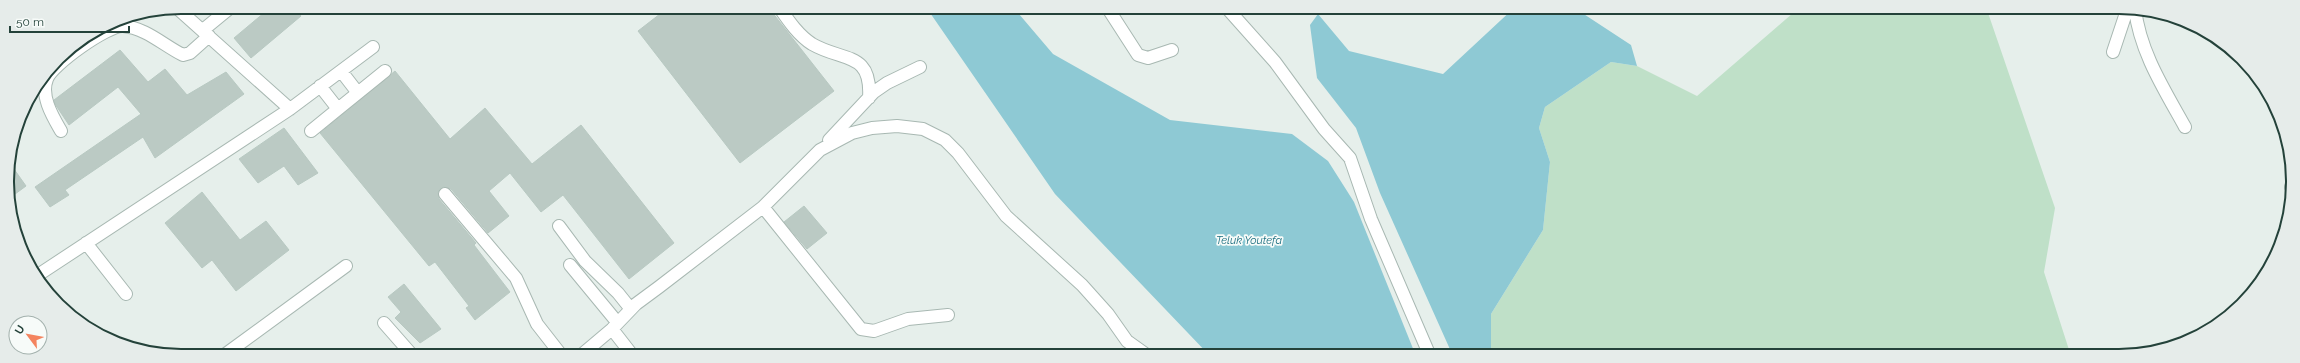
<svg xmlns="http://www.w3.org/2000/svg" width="2300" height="363" font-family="Raleway,sans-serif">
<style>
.green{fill:#bfe0c8}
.water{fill:#8ec9d4}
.building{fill:#bbcac4;stroke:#b8c9c2}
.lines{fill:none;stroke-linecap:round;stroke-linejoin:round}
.minor-casing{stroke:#a8b8b2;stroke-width:14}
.minor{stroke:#fff;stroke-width:12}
.labels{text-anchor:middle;stroke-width:3.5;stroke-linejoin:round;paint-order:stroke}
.water-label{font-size:11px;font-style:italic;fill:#1c6f80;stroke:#f7fbf9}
.rim{fill:none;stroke:#24423a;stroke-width:2}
</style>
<rect width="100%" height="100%" fill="#e6efeb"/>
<path class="green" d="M1800 7H1986L2055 208 2044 272 2071 356H1491V314L1543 230 1550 162 1539 128 1545 107 1611 62 1637 66 1697 96Z"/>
<path class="water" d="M926 7H1013L1053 54 1170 120 1292 134 1328 161 1354 202 1416 356H1210L1055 194Z
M1515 7H1573L1631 45 1637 66 1611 62 1545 107 1539 128 1550 162 1543 230 1491 314V356H1453L1380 193 1356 128 1317 78 1310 25 1318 14 1349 51 1443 74Z"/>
<path class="building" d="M271 7H293L301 16 251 58 234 38Z
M669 7H768L834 91 740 163 638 31Z
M120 50 148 82 165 69 187 95 226 72 244 94 155 158 143 137 65 190 69 195 50 207 35 187 141 114 118 87 69 125 55 104 54 100Z
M395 71 450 139 485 108 532 164 581 125 674 243 629 279 563 195 541 212 510 173 489 191 509 216 488 233 451 189 443 187 438 192 439 199 476 243 474 245 510 292 475 320 466 308 469 306 435 262 429 266 320 133Z
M284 128 318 173 298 185 284 166 258 183 239 159Z
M9 162 26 186 11 197 7 170Z
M202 192 240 240 266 221 289 250 236 291 212 260 202 268 165 223Z
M804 206 827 233 807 249 784 222Z
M404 284 441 329 420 343 395 318 401 312 388 297Z"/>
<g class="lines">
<g class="minor-casing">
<path id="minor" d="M779 7C788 20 798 35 812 44 843 62 872 51 869 98
M1107 7 1138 55 1148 58 1172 50
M1226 7 1275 62 1324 129 1350 158 1371 219 1430 356
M177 8 290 109
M2135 9C2140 52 2164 89 2185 127
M203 30 231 7
M2113 52 2128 7
M341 71 358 93
M338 109 385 71
M61 131C53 117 40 96 47 79 52 65 108 25 123 26 146 28 163 45 183 55L190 53 209 36
M311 131 338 109 320 86
M829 140 874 92 887 83 920 67
M2291 187 2292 185
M445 194 516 278 537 324 562 356
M763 207 861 329 874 331 908 319 948 315
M559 226 585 261 618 293 630 308
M86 243 126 294
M570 265 617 322
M38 275 290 109 373 47
M384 323 413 356
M612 329 633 356
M223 356 346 266
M580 356 612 329 636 304 659 287 763 207 820 150 852 133 872 128 897 126 923 129 945 140 958 153 1006 216 1082 285 1108 314 1127 341 1148 356"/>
</g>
<use href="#minor" class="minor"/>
</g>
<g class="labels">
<g class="water-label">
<text x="1249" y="244">Teluk Youtefa</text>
</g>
</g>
<path d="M0 0H2300V363H0ZM181 14H2119A167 167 0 0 1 2286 181V182A167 167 0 0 1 2119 349H181A167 167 0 0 1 14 182V181A167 167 0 0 1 181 14Z" fill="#e6ecea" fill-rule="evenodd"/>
<path class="rim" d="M181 14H2119A167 167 0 0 1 2286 181V182A167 167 0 0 1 2119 349H181A167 167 0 0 1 14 182V181A167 167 0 0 1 181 14Z"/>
<g transform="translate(28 335) rotate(302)"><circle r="19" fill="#f7fbf9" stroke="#a3b1ad"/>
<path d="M0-3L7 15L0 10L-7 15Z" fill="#f4845f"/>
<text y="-6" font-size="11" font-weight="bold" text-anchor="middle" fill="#24423a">U</text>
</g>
<path d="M10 26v6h119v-6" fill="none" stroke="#24423a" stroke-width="2"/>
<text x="16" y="26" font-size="12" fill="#24423a" stroke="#f7fbf9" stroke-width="3" paint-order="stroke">50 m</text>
</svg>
